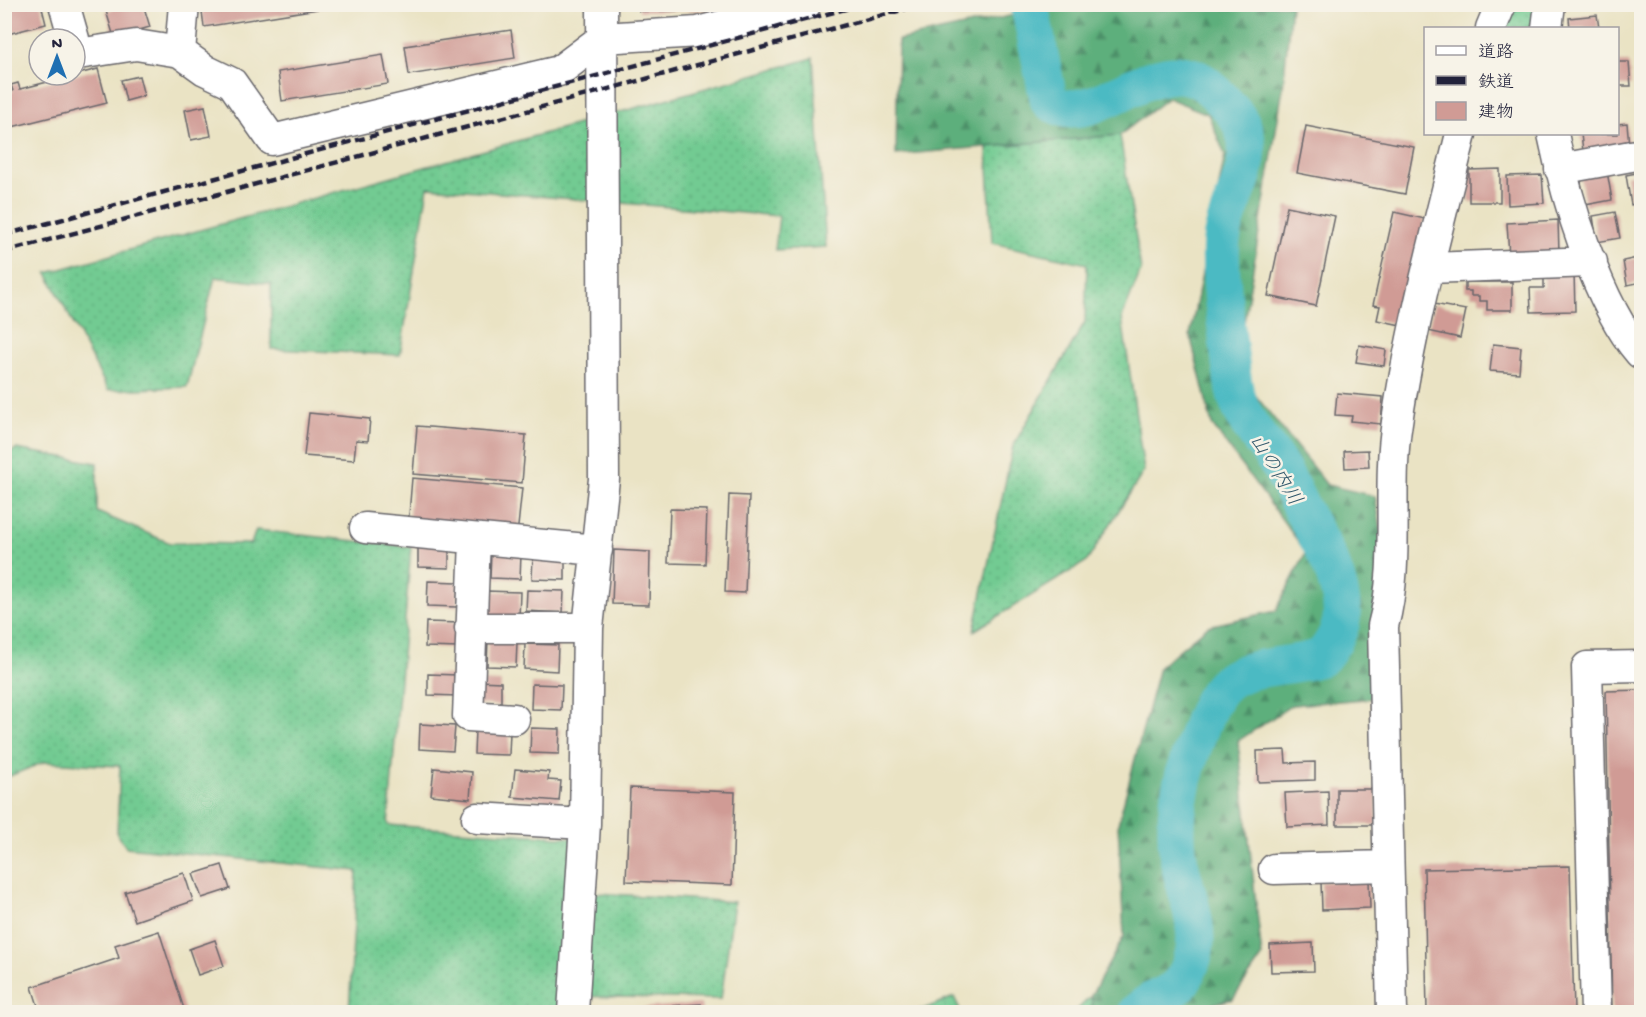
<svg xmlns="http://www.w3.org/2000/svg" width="1646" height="1017" font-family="'Gochi Hand','Klee One',sans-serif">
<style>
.grass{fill:url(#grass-dots);stroke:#4a7666;stroke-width:1.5}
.forest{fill:url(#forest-firs);stroke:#40685c;stroke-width:1.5}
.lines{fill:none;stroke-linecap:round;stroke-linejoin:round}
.river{stroke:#4cbac3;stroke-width:38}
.building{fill:#d09b95}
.minor-casing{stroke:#68666b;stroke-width:33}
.minor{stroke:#fff;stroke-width:30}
.rail{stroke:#22223b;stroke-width:4.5;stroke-dasharray:9 4.5;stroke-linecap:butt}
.labels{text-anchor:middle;stroke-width:5;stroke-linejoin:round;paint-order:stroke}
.water-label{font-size:20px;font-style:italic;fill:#31576b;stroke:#f7f3e8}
</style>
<defs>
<pattern id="grass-dots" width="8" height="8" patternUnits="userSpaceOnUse" patternTransform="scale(1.5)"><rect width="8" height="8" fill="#72cb92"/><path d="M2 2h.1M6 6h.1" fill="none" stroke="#62ae7f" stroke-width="1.8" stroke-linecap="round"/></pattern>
<pattern id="forest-firs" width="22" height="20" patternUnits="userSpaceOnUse" patternTransform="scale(1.5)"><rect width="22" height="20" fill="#5daf7c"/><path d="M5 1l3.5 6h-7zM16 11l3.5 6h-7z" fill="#4c8e67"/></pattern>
</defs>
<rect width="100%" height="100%" fill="#f7f3e8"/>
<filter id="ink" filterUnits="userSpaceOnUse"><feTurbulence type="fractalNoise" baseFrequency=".0167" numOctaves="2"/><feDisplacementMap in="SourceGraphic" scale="12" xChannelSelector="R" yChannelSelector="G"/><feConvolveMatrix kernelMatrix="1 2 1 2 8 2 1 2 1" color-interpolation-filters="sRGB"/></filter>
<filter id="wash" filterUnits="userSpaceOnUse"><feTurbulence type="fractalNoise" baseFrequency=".008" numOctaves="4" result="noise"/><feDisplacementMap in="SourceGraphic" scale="24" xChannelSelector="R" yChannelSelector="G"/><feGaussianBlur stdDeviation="1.35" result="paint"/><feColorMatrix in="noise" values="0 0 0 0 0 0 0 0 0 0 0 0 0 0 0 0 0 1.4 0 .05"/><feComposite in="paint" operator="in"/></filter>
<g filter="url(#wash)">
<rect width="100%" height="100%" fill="#eae3c4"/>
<path class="grass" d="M1497 5H1542L1537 28H1494Z
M813 58 826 247 775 250 779 216 428 187 400 355 271 349V284L215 277 187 387 108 390 47 273Z
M1120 135 1141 270 1122 318 1144 471 1087 561 974 631 1013 446 1085 322 1087 264 992 243 987 147Z
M16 449 97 463V512L170 543 251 544 256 530 411 547 388 825 573 838 567 891 734 902 721 999 563 996 562 1012H349L357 871 126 847 117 834 120 766 44 762 5 778V455Z
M1091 996 1093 1012H1075Z
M954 997 961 1012H916Z"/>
<path class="forest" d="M1060 5H1291L1283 88 1236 371 1327 485 1375 496 1385 550 1376 698 1292 705 1238 741 1262 957 1233 999 1180 1012H1093L1091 996 1124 936 1118 824 1159 667 1208 626 1276 611 1306 552 1212 425 1190 335 1225 155 1208 114 1168 98 1120 135 896 155 898 40Z"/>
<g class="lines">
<path class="river" d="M1030 8 1049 101C1089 130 1141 64 1189 76 1205 79 1220 97 1231 109 1271 155 1224 198 1221 246 1220 281 1225 315 1229 350 1231 365 1232 381 1236 395 1244 423 1262 440 1278 464 1287 478 1294 493 1301 508 1319 541 1341 574 1342 613 1342 629 1332 645 1322 657 1294 667 1259 664 1233 678 1215 688 1206 712 1199 731 1183 772 1172 810 1178 855 1183 887 1202 925 1193 957 1180 1001 1160 989 1137 1012"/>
</g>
<g id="blocks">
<path class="building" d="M4 4H41L46 24 4 35Z
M129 4H143L150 27 114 37 106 11Z
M201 4H336V6L204 27Z
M639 4H751V10L639 11Z
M1597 15 1599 28H1570L1569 18Z
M511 30 515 58 409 75 405 46Z
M383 55 388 84 282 101 278 72Z
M1618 62H1629L1631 86H1618Z
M98 69 107 103 4 129V93L13 91 11 85 18 83 20 89Z
M139 76 144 96 126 101 121 80Z
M205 106 211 136 191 140 185 110Z
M1627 123 1629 145 1583 151 1581 134H1618V124Z
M1306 126 1414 147 1405 194 1297 173Z
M1500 169V202H1469V170Z
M1607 171 1612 200 1585 205 1580 176Z
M1642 172V203L1631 205 1626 175Z
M1542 175 1544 203 1508 205 1507 176Z
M1287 206 1335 216 1316 306 1268 296Z
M1394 212 1425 219 1401 325 1377 320 1380 306 1373 305Z
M1615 212 1620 238 1597 242 1593 216Z
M1642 217V245H1640L1636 218Z
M1558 220 1559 253 1509 256 1507 223Z
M1642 257V282L1627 285 1623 261Z
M1544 272H1574L1575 311 1531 312 1530 288H1544Z
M1465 282H1512V310H1487V301H1479V296H1471V291H1465Z
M1434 304 1466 310 1460 338 1428 331Z
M1493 344 1521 347 1519 373 1490 371Z
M1359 345 1386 350 1384 366 1356 362Z
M1337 393 1383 397 1381 424 1351 421 1352 416 1335 415Z
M309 413 370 419 368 441 356 440 354 460 304 456Z
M417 426 526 435 522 483 413 474Z
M1368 450 1369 467 1345 468 1344 451Z
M412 478 522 488 517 536 408 527Z
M729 495 749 496 745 593 725 592Z
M670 509 707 510 705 564 668 563Z
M418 544 449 545V568L418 567Z
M614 550 650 552 649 605 612 604Z
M491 553 521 554 520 579 490 578Z
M533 555 565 556V580L532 579Z
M428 581 458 582 457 607 427 606Z
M527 590 564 591 563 613 526 611Z
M486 591 520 592 519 619 486 617Z
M426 622 461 623 460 648 425 647Z
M488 641 517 642 516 667 487 666Z
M525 644 558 645 557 671 524 669Z
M428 674 458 675V696L428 695Z
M478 681 501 682V706L477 704Z
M532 684 562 685 561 710 531 709Z
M1642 690V1012H1612L1606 691Z
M420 724 455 726 453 751 419 749Z
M531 728 560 729 559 754 530 753Z
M475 730 510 732 509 755 474 754Z
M1285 750 1286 763 1315 762V780L1258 782 1257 751Z
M434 768 472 772 470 799 431 795Z
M515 769 549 772 548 780 561 781 559 801 512 797Z
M630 788 735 792 732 885 626 881Z
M1337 789H1377V825H1337Z
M1328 791 1329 825 1287 827 1285 793Z
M222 865 230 889 202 898 193 874Z
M1570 866 1574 1012H1427L1424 869Z
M184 873 193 901 135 921 125 892Z
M1369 880 1370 908 1322 910 1321 882Z
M159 931 185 1012H40L32 987 119 958 115 945Z
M215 940 224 966 198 975 189 949Z
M1313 943 1314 971 1271 972 1270 945Z
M701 1004 702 1012H624V1009Z"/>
</g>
</g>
<g filter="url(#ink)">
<use href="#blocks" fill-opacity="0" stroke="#68666b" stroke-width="1.5"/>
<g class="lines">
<g class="minor-casing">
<path id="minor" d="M64 4 74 39
M184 4 180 52 205 70 232 83 272 140 559 71 603 38 698 32 806 4
M1491 28 1501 4
M1547 28 1550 4
M75 45 78 54 136 45 180 52
M1553 134C1566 198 1597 303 1640 353
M1560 169 1642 154
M1429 268 1592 262
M365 528 597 550
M475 540 468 716 514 719
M470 628H588
M477 818 585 824
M1274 869 1388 866
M573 1012 585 824 588 628 604 479 602 4
M1392 1012 1383 626C1401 560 1386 490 1397 422 1411 326 1438 228 1461 134
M1596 1012 1587 667 1642 666"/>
</g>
<use href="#minor" class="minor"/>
<path class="rail" d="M4 235 864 4
M4 252 924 4"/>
</g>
</g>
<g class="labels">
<g class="water-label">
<text transform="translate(1277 469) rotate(58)" y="7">山の内川</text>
</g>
</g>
<rect width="1646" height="1017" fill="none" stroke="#f7f3e8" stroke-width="24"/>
<rect x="1424" y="27" width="195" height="108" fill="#f7f3e8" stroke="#a29fa3" stroke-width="1.5"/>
<rect x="1436" y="46" width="30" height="9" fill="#ffffff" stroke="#a29fa3" stroke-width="1.5"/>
<text x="1478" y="57" font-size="18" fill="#22223b">道路</text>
<rect x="1436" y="76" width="30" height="9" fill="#22223b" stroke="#a29fa3" stroke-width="1.5"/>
<text x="1478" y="87" font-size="18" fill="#22223b">鉄道</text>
<rect x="1436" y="102" width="30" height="18" fill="#d09b95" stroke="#a29fa3" stroke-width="1.5"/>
<text x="1478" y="117" font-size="18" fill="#22223b">建物</text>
<g transform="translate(57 57)"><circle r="28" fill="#f7f3e8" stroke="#a29fa3" stroke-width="1.5"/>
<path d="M0-4.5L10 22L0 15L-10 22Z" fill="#1f6fb2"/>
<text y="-9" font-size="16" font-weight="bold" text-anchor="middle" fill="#22223b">N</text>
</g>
</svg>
